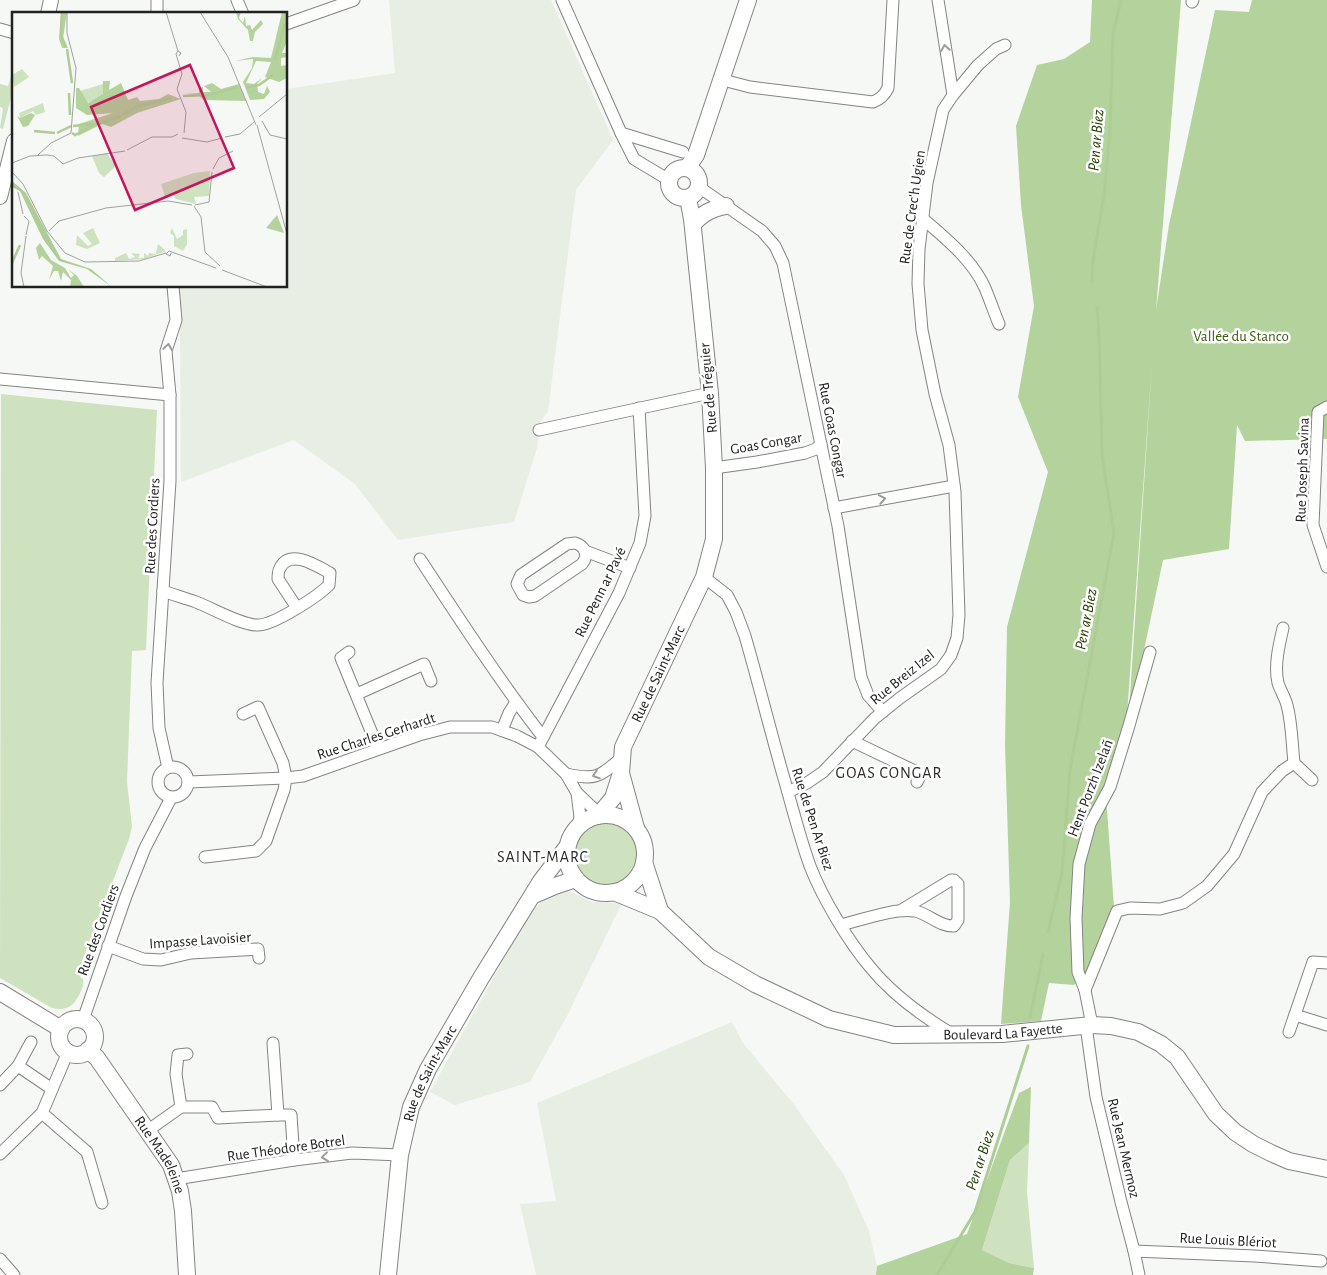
<svg xmlns="http://www.w3.org/2000/svg" width="1327" height="1275" viewBox="0 0 1327 1275" font-family="'Alegreya Sans',sans-serif">
<style>
.built{fill:#e8eee3}
.green{fill:#cee2bf}
.forest{fill:#b4d29b}
.lines{fill:none;stroke-linecap:round;stroke-linejoin:round}
.stream{stroke:#aecc95;stroke-width:3}
.minor-casing{stroke:#838582;stroke-width:13}
.tertiary-casing{stroke:#838582;stroke-width:16}
.secondary-casing{stroke:#838582;stroke-width:18}
.minor{stroke:#fff;stroke-width:11}
.tertiary{stroke:#fff;stroke-width:14}
.secondary{stroke:#fff;stroke-width:16}
.oneway{stroke:#9b9b9b}
.labels{text-anchor:middle;stroke-width:5;stroke-linejoin:round;paint-order:stroke}
.street-label{font-size:15px;fill:#202120;stroke:#fff}
.park-label{font-size:15px;fill:#3a5d0e;stroke:#fff}
.water-label{font-size:16px;font-style:italic;fill:#233d01;stroke:#fff}
.neighbourhood-label{font-size:16px;letter-spacing:1px;fill:#2c2d2b;stroke:#fff}
.inset-river{fill:none;stroke:#aecc95;stroke-width:2.5}
.inset-road{fill:none;stroke:#a0a29f;stroke-width:1}
.view{fill:#c2185b;fill-opacity:0.15;stroke:#c2185b;stroke-width:2.5}
.inset-edge{fill:none;stroke:#202120;stroke-width:2.5}
</style>
<rect width="100%" height="100%" fill="#f5f8f4"/>
<!-- built -->
<g class="built">
<path d="M389 0H551L613 140 576 190 548 411 540 423 537 448 514 522 398 540 355 484 294 440 181 482 180 322 177 286H286V89L395 73Z"/>
<path d="M567 890 592 902 622 903 568 1014 530 1082 455 1105 430 1092 530 912 551 893Z"/>
<path d="M732 1022 743 1043 792 1102 844 1175 869 1231 877 1266 876 1275H536L520 1204 556 1201 537 1103Z"/>
</g>
<!-- green -->
<g class="green">
<path d="M14 66V86L3 129 0 128 3 108 0 107V84L8 86Z"/>
<path d="M1 394 157 410 146 650 132 651 127 782 132 827 129 839 79 969 80 977 83 979C84 986 82 989 79 995 73 1007 66 1011 52 1008L0 978Z"/>
<circle cx="606" cy="854" r="32"/>
<path d="M1029 1143 1027 1192 1034 1268 1009 1263 982 1250 1010 1160Z"/>
</g>
<!-- forest -->
<g class="forest">
<path d="M1092 0H1181L1156 310 1169 225 1215 10 1249 12 1252 0H1327V439L1245 441 1237 425 1229 549 1163 560 1128 726 1152 363 1126 729 1105 782 1114 907 1086 972 1074 985 1049 983 1041 1021 1001 1024 1010 902 1005 745 1007 627 1048 472 1018 397 1034 306 1021 205 1016 126 1037 65 1064 59 1090 42Z"/>
<path d="M1031 1087 1029 1143 1010 1160 982 1250 1009 1263 1034 1268 1033 1275H876L877 1266 967 1234 1019 1093Z"/>
</g>
<g class="lines">
<!-- stream -->
<g class="stream">
<path d="M1092 282 1093 260 1104 196 1110 130 1113 34 1121 0"/>
<path d="M1048 932 1062 873 1070 770 1114 533 1102 455 1099 333 1097 308"/>
<path d="M1030 1018 1043 954"/>
<path d="M937 1275 975 1212 1028 1046"/>
</g>
<defs>
<g id="minor">
<path d="M157 0V14"/>
<path d="M237 0 243 14"/>
<path d="M562 0 621 133 683 152"/>
<path d="M938 0 953 95"/>
<path d="M1192 2 1193 0"/>
<path d="M286 24 354 0"/>
<path d="M0 29 14 33"/>
<path d="M723 80 750 87 873 102C880 99 884 96 888 88L893 0"/>
<path d="M621 133 634 159 669 180"/>
<path d="M699 187 762 231 775 246 783 263 838 526 861 677 868 695 883 712"/>
<path d="M922 218C945 238 972 259 985 288 990 300 994 312 999 324"/>
<path d="M0 379 170 395"/>
<path d="M1327 407 1318 412 1313 525 1327 567"/>
<path d="M539 430 710 393"/>
<path d="M714 468 757 462 805 453 816 449 821 444"/>
<path d="M834 508 954 486"/>
<path d="M575 543C585 546 589 555 582 564L535 596 529 597 523 595 517 584 521 575 567 544Z"/>
<path d="M585 551 630 568"/>
<path d="M420 559C460 620 499 680 543 737"/>
<path d="M704 577 727 595 736 612 745 636C759 684 771 734 785 782 793 810 800 838 810 866 822 897 848 941 870 967 892 994 922 1016 952 1034"/>
<path d="M163 591C174 595 185 598 196 602 212 608 241 625 257 625 273 626 318 596 329 585L330 573C317 566 290 548 280 568 278 571 278 576 278 579L297 608"/>
<path d="M1283 628C1279 645 1274 666 1278 683 1280 690 1285 697 1287 705 1292 724 1292 744 1294 763"/>
<path d="M349 652 341 658 378 748"/>
<path d="M357 694 424 664 431 681"/>
<path d="M502 730 509 713 516 702"/>
<path d="M852 741 921 774 917 782"/>
<path d="M538 747 619 593 640 543 645 516 639 408"/>
<circle cx="173" cy="782" r="15"/>
<path d="M168 768 159 728 157 683 170 481V395L166 351 176 320 173 286"/>
<path d="M566 774C595 780 599 778 621 758"/>
<path d="M189 782 286 778 303 776 419 735 450 727H492L517 736 538 747 566 774 577 793 596 811 598 816"/>
<path d="M788 792 807 783 823 772 875 718 900 698 941 669 951 655 957 638 959 615 955 492 949 445 935 394 922 330 918 284 919 249 927 183 943 110 953 95 978 65 996 49 1005 45"/>
<path d="M577 793 580 817 578 826"/>
<path d="M205 857 256 851 266 841 284 790 286 778 283 763 258 707 243 714"/>
<path d="M841 925C862 920 893 908 915 911 929 914 940 927 954 926L958 920V884L954 880H951L900 911"/>
<path d="M108 946 143 959 161 960 191 953 258 949 259 958"/>
<path d="M1085 990 1117 911 1130 908 1160 909 1183 903 1207 886 1234 854 1262 792 1282 771 1294 763 1312 780"/>
<path d="M1295 1015 1327 1025"/>
<path d="M83 1020 126 896 145 848 171 798"/>
<path d="M1092 1025 1085 990 1078 972 1076 918 1079 864 1090 824 1110 787 1128 729 1150 652"/>
<path d="M1086 1026 1096 1097 1121 1202 1134 1251 1139 1275"/>
<path d="M1289 1032 1313 962 1327 963"/>
<path d="M31 1042 18 1066 52 1089"/>
<path d="M0 1085 18 1066"/>
<path d="M181 1107 176 1074 178 1055 187 1054"/>
<path d="M42 1113 87 1152 102 1203"/>
<path d="M278 1115H291L294 1160"/>
<path d="M147 1131 181 1107H212L218 1118 278 1115 273 1043"/>
<path d="M0 1154 42 1113 68 1052"/>
<path d="M176 1179 294 1160 352 1153 400 1155"/>
<path d="M1134 1251 1255 1256 1321 1261"/>
<path d="M0 1259 14 1275"/>
</g>
<g id="tertiary">
<path d="M48 14 51 0"/>
<path d="M0 197 14 141"/>
</g>
<g id="secondary">
<circle cx="684" cy="183" r="15"/>
<path d="M687 168 696 155 748 0"/>
<path d="M693 224C703 213 711 209 726 206"/>
<circle cx="606" cy="854" r="39"/>
<path d="M598 816 613 798 621 773"/>
<path id="s1" d="M636 828 621 773 623 747 704 577 714 539V468L710 393 692 219 688 198"/>
<path d="M644 862 660 911"/>
<path id="s2" d="M614 892 660 911 709 957 755 984 829 1019 894 1035 1002 1034 1092 1025 1111 1026 1138 1032 1161 1044 1177 1057 1216 1114 1235 1132 1253 1144 1271 1153 1289 1161 1327 1169"/>
<path d="M534 895 555 886 576 879"/>
<path d="M0 992 61 1029"/>
<circle cx="77" cy="1037" r="18"/>
<path id="s3" d="M88 1050 97 1058 171 1165 180 1191 183 1211 187 1275"/>
<path id="s4" d="M388 1275 400 1155 411 1107 428 1069 481 978 541 881 567 847"/>
</g>
</defs>
<!-- minor casing -->
<use href="#minor" class="minor-casing"/>
<!-- tertiary casing -->
<use href="#tertiary" class="tertiary-casing"/>
<!-- secondary casing -->
<use href="#secondary" class="secondary-casing"/>
<!-- minor -->
<use href="#minor" class="minor"/>
<!-- tertiary -->
<use href="#tertiary" class="tertiary"/>
<!-- secondary -->
<use href="#secondary" class="secondary"/>
</g>
<!-- one-way arrows -->
<defs><path id="oneway-chevron" d="M-2-3.5L2.5 0L-2 3.5" fill="none" stroke-width="1.6" stroke-linecap="round" stroke-linejoin="round" transform="scale(1.25)"/></defs>
<g class="oneway">
<use href="#oneway-chevron" transform="translate(945 48) rotate(-99)"/>
<use href="#oneway-chevron" transform="translate(168 347) rotate(-82)"/>
<use href="#oneway-chevron" transform="translate(882 499) rotate(-10)"/>
<use href="#oneway-chevron" transform="translate(596 775) rotate(161)"/>
<use href="#oneway-chevron" transform="translate(325 1157) rotate(173)"/>
</g>
<g class="labels">
<!-- street labels -->
<g class="street-label">
<text transform="translate(912 207) rotate(-82)" y="5">Rue de Crec'h Ugien</text>
<text transform="translate(708 388) rotate(-95)" y="5">Rue de Tréguier</text>
<text transform="translate(833 430) rotate(79)" y="5">Rue Goas Congar</text>
<text transform="translate(766 443) rotate(-10)" y="5">Goas Congar</text>
<text transform="translate(1302 470) rotate(-88)" y="5">Rue Joseph Savina</text>
<text transform="translate(152 526) rotate(-87)" y="5">Rue des Cordiers</text>
<text transform="translate(600 592) rotate(-64)" y="5">Rue Penn ar Pavé</text>
<text dy="5" stroke="none"><textPath href="#s1" startOffset="164">Rue de Saint-Marc</textPath></text>
<text transform="translate(902 677) rotate(-39)" y="5">Rue Breiz Izel</text>
<text transform="translate(376 736) rotate(-18)" y="5">Rue Charles Gerhardt</text>
<text transform="translate(1090 788) rotate(-69)" y="5">Hent Porzh Izelañ</text>
<text transform="translate(813 819) rotate(72)" y="5">Rue de Pen Ar Biez</text>
<text transform="translate(98 930) rotate(-70)" y="5">Rue des Cordiers</text>
<text transform="translate(200 940) rotate(-4)" y="5">Impasse Lavoisier</text>
<text dy="5" stroke="none"><textPath href="#s2" startOffset="428">Boulevard La Fayette</textPath></text>
<text dy="5" stroke="none"><textPath href="#s4" startOffset="208">Rue de Saint-Marc</textPath></text>
<text transform="translate(286 1148) rotate(-8)" y="5">Rue Théodore Botrel</text>
<text transform="translate(1124 1148) rotate(77)" y="5">Rue Jean Mermoz</text>
<text dy="5" stroke="none"><textPath href="#s3" startOffset="128">Rue Madeleine</textPath></text>
<text transform="translate(1228 1240) rotate(3)" y="5">Rue Louis Blériot</text>
</g>
<!-- park labels -->
<g class="park-label">
<text x="1241" y="341">Vallée du Stanco</text>
</g>
<!-- water labels -->
<g class="water-label">
<text transform="translate(1095 140) rotate(-85)" y="6">Pen ar Biez</text>
<text transform="translate(1085 619) rotate(-79)" y="6">Pen ar Biez</text>
<text transform="translate(979 1160) rotate(-72)" y="6">Pen ar Biez</text>
</g>
<!-- neighbourhood labels -->
<g class="neighbourhood-label">
<text x="889" y="778">GOAS CONGAR</text>
<text x="543" y="862">SAINT-MARC</text>
</g>
</g>
<!-- overview -->
<g transform="translate(12 12)">
<rect width="275" height="275" fill="#f5f8f4"/>
<path d="M10 57 17 65 2 75 0 63ZM91 72V82L85 89 75 90 68 79ZM31 91 33 100 24 103 21 99 8 106 7 101ZM95 141 104 154 92 165 87 161 80 144ZM198 159 197 184 182 185 184 192 164 187 161 182 153 185 149 172 182 161ZM81 216 88 231 75 237 64 233 65 223 76 234 80 232 71 221ZM160 216 165 227 171 223V218L175 217V232L171 239 162 234V224L158 221ZM146 232 154 239 132 247 103 249V246L114 241 117 247 123 245 119 241 128 242 126 246H132V241L136 244 137 241 144 242Z" fill="#cee2bf"/>
<path d="M49 0H55L51 27 56 36H50L47 27ZM224 0H229L227 6 231 11 233 4 234 14 238 13 240 18 249 8 251 12 243 20 241 29H238L236 18 226 7ZM270 0H275V29L270 41H275V45L269 46V54L275 53V66L267 70 253 65 259 50 244 49 234 71 242 72 250 66 245 72 246 80 252 82 255 74 258 80 252 87 238 88 231 70 240 56 241 47 223 49 241 45 259 46ZM91 69H98L97 78 109 71 116 88 125 85 128 89 147 87 156 82 169 87 125 101 99 115 90 112 66 124 67 112 101 101 75 103 64 96V76H67L76 91 91 82ZM200 71 209 77 227 72 234 89 192 88 186 83 173 82 187 81V76L191 75V80H199L192 74ZM19 101 23 103 16 114 11 115 5 104 8 106ZM265 203 272 221 254 216ZM28 231 39 248 53 256 59 266 62 263 56 257 65 264 72 275H58L59 268 51 260 49 269 46 259H42L37 268 41 254 30 244 27 248 24 236Z" fill="#b4d29b"/>
<path d="M0 169 14 181 49 247 79 257 100 275 75 257 47 249 31 227 8 179 0 175Z" fill="#aecc95"/>
<path class="inset-river" d="M50 0 49 23 54 35M55 37 60 71M263 48 273 11M235 75 247 73 261 63M57 81 58 103M171 84 196 83 226 75M110 103 127 94 160 86M61 114 89 111 109 104M22 119 43 121M45 121 59 114M60 121 63 123 82 113M0 251 8 233"/>
<path class="inset-road" d="M154 0 166 39M188 0 216 45 244 113M167 44 169 41 166 39 164 42 170 62 165 77 174 100 172 121M247 105 275 82M250 109 258 123 275 127M245 113 275 222M213 125 228 122 242 110M170 126 195 130 210 126M115 138 140 125H160L166 122M26 143 39 131 59 121 64 56 55 21V0M0 151 18 144 35 143 42 144 51 152 66 146 113 139M201 157 207 146 221 139M0 160 11 172 35 219M6 180 11 202M183 193 197 190 200 160M182 194 189 205 193 240 208 254M12 204 17 209 14 223M35 219 53 241 73 250 127 249 154 241M37 219 47 209 94 196 156 189 180 193M159 241 158 244 154 242 157 239 204 256M210 258 255 275M12 275 9 261 14 224"/>
<path class="view" d="M178 53 222 156 123 198 79 95Z"/>
<rect width="275" height="275" class="inset-edge"/>
</g>
</svg>
